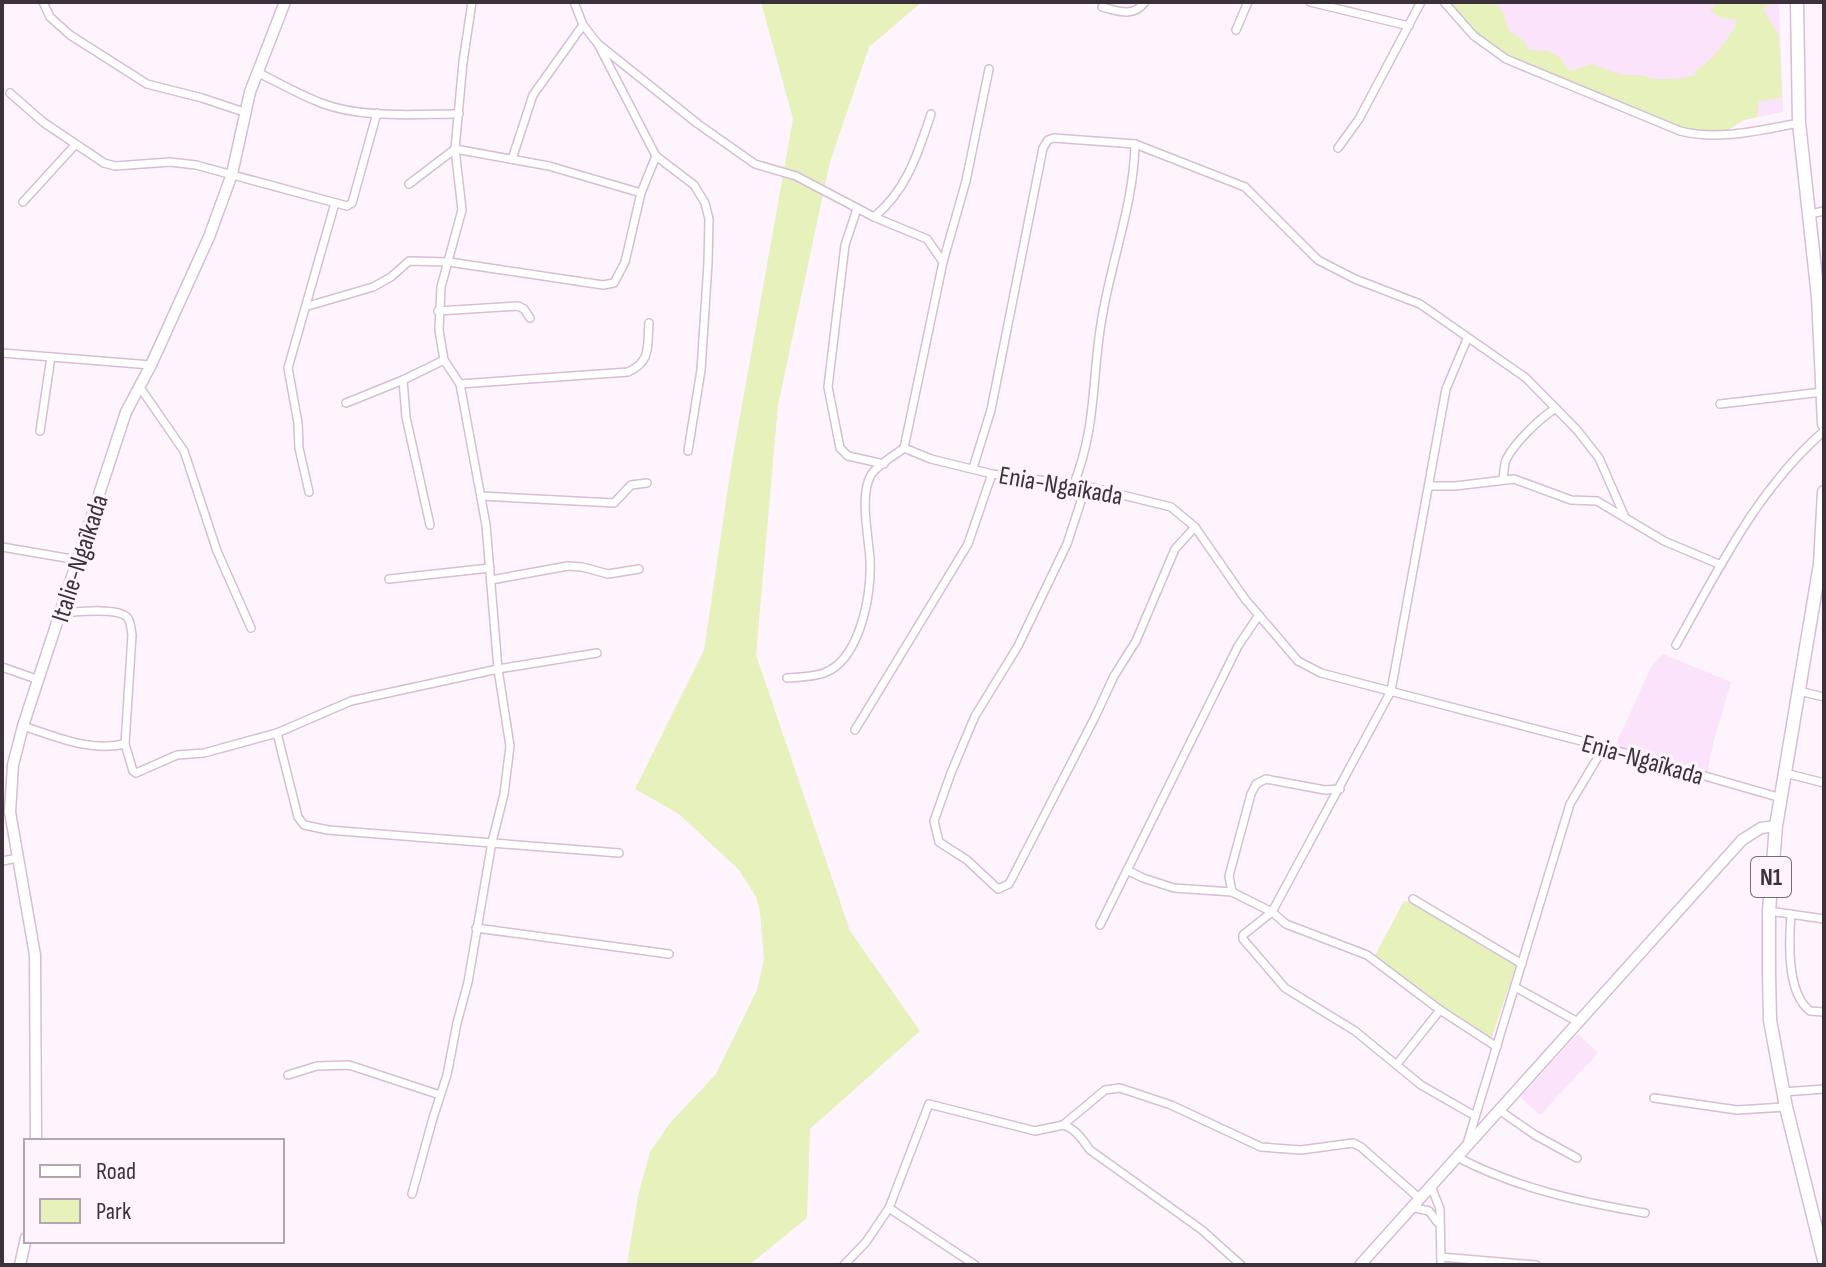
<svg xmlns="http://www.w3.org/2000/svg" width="1826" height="1267" viewBox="0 0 1826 1267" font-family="'Sofia Sans Condensed',sans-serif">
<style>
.built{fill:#fbe3fb}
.green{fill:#e6f1bc}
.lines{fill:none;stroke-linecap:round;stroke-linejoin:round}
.street-casing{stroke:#d6bed5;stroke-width:10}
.secondary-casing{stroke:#d6bed5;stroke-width:13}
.highway-casing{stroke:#d6bed5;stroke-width:15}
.street{stroke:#fff;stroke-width:7}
.secondary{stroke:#fff;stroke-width:10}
.highway{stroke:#fff;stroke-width:12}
.labels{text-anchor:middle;stroke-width:7;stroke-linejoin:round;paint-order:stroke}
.shield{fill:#fef4fe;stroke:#766c76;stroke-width:2}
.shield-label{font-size:24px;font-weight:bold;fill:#3b313b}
.street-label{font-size:26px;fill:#3b313b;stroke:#fef4fe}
</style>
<rect width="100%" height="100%" fill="#fef4fe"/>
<!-- built -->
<g class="built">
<path d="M1444 2H1779L1783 112 1744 120 1726 131 1666 120 1616 105Z"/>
<path d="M1663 654 1731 682 1713 744 1707 774 1615 746 1652 665Z"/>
<path d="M1578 1034 1598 1053 1540 1115 1520 1097Z"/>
</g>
<!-- green -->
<g class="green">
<path d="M761 2H922L869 47 830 162 778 405 756 655 850 931 920 1031 810 1129 807 1218 749 1265H627L638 1196 650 1152 670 1123 716 1074 757 990 764 959 760 912 756 897 739 870 679 814 635 789 704 650 732 461 793 119Z"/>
<path d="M1444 2H1493L1503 12 1509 30 1525 42 1528 50 1548 51 1561 58 1568 70H1574L1591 64 1622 75H1638L1654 79H1676L1695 75V71C1713 60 1727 41 1737 22L1735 19 1720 18 1710 10 1718 2H1772L1763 9 1779 36 1782 97 1758 102V117L1744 120 1726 131 1697 134 1505 57 1478 39Z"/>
<path d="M1404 901 1426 905 1518 960 1491 1040 1466 1027 1373 959Z"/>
</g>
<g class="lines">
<defs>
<g id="street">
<path d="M43 2 50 17 70 35 147 84 202 98 244 112"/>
<path d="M574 2 583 25 598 44 698 124 755 164 796 176 874 217 927 239 943 262 904 448 931 459 992 474 1086 486 1171 507 1195 527 1245 599 1298 661 1321 673 1604 747 1781 798"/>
<path d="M1310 2 1409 26"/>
<path d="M1444 2 1474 36 1506 59 1680 131C1718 141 1761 130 1799 123"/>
<path d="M1102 7C1118 11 1133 18 1145 2"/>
<path d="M1236 30 1248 2"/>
<path d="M599 46 656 156 694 185 705 203 709 219 708 263 701 370 688 451"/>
<path d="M259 73C279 83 300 95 321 103 363 119 415 114 459 114"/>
<path d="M10 93 43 122 104 163 115 166 170 162 196 165 347 206 352 203 377 113"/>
<path d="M1338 148 1359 119 1421 2"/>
<path d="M512 159 533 95 583 25"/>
<path d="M409 184 455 149 549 166 641 193"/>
<path d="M23 202 75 145"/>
<path d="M857 209 845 245 828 387 840 448 848 456 884 464"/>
<path d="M1810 214 1824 211"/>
<path d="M874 217C907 190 918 153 931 114"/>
<path d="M943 262 966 181 989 69"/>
<path d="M308 306 373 287 391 277 409 261 449 262 603 285 614 283 625 262 641 193 656 156"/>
<path d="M438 311 518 306 524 309 530 318"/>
<path d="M1467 339 1446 389 1391 691 1272 912 1286 924 1367 955 1440 1010 1497 1047"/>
<path d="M2 353 151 365"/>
<path d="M403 380 406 417 430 525"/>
<path d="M460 384 628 372C652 361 647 346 649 323"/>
<path d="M139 386 184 451 217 551 251 628"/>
<path d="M346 403 403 380 444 360"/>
<path d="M1720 404 1822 392"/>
<path d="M40 431 51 357"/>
<path d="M973 468 991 410 1043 148 1048 140 1054 138 1135 144 1245 187 1318 260 1355 279 1420 304 1526 378 1577 430 1599 458 1624 515"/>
<path d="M1503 479C1504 473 1504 465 1506 460 1514 443 1540 418 1556 408"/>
<path d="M1073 486C1098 425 1091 374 1103 312 1113 256 1134 201 1135 144"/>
<path d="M1086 486 1067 544 1018 646 975 716 951 773 934 821 939 842 967 860 998 889 1009 884 1095 717 1114 676 1136 641 1175 549 1195 527"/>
<path d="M1429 486H1455L1514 479 1571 500 1597 501 1664 541 1721 565"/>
<path d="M309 492 299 448 298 423 288 368 335 203"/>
<path d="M481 496 614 503 631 485 647 483"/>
<path d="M2 547 78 560"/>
<path d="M389 579 490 568"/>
<path d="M491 580 568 566 582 567 608 574 639 569"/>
<path d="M62 613C76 612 117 607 127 617 131 621 131 630 132 635L125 744 133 771 136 773 177 755 204 753 277 733 351 701 498 669 597 653"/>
<path d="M1676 645C1718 570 1758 488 1824 431"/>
<path d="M2 667 39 680"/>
<path d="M787 678C799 677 813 677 824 673 860 660 872 594 870 560 869 538 859 495 871 475 877 465 894 456 904 448"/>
<path d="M1799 691 1824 697"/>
<path d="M23 726C57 737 89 752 125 744"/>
<path d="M855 730 968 544 992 474"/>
<path d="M277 733 298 817 304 825 328 830 619 853"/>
<path d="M1785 773 1824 783"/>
<path d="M2 861 18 858"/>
<path d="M1127 870 1143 878 1174 888 1232 892 1272 912 1243 935V939L1285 988 1355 1031 1421 1085 1475 1116"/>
<path d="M1232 892 1229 876 1251 794 1256 784 1266 779 1325 790 1340 789"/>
<path d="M1413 899 1522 964"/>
<path d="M1769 911 1824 919"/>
<path d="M1791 914C1789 940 1786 993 1810 1011L1824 1012"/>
<path d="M1100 925 1238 646 1259 615"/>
<path d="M476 928 669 954"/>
<path d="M1515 987 1578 1022"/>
<path d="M1397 1064 1440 1010"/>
<path d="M288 1075 317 1066 349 1065 440 1095"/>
<path d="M1783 1092 1824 1089"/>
<path d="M1654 1098 1737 1110 1786 1107"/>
<path d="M1499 1110 1535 1135 1577 1158"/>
<path d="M1063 1125C1076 1129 1082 1139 1090 1150L1202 1230 1241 1265"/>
<path d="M1467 1144 1570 804 1604 747"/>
<path d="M1457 1157C1516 1188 1580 1202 1645 1213"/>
<path d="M1431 1186 1440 1209 1441 1265"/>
<path d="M412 1194 433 1118 447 1075 457 1023 468 982 492 842 504 794 510 746 498 669 486 525 460 384 444 360 439 330 441 287 462 210 455 149 463 62 472 2"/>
<path d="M1411 1207 1429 1211 1438 1223"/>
<path d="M889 1208 975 1265"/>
<path d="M1441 1257 1536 1265"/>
<path d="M844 1265 866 1242 889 1208 929 1104 1035 1131 1063 1125 1105 1090 1120 1088 1171 1105 1261 1147 1301 1150 1353 1143 1361 1147 1419 1198"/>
</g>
<g id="secondary">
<path d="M36 1141 35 955 10 812 13 765 23 726 126 412 151 365 209 237 232 174 250 92 285 2"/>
<path d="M20 1265 26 1238"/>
<path d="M1360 1265 1742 840 1761 828 1776 826"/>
</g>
<g id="highway">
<path d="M1797 2 1799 123 1818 297 1824 424"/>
<path d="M1824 492 1820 564 1776 826 1769 911V974L1770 1020 1786 1107 1824 1260"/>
</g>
</defs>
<!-- street casing -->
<use href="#street" class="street-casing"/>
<!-- secondary casing -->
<use href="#secondary" class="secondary-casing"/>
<!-- highway casing -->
<use href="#highway" class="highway-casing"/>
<!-- street -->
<use href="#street" class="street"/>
<!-- secondary -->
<use href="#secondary" class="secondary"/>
<!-- highway -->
<use href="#highway" class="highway"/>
</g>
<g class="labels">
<!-- shield labels -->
<rect class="shield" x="1751" y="857" width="40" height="40" rx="6"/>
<g class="shield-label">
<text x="1771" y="885">N1</text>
</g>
<!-- street labels -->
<g class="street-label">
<text transform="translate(1061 485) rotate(10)" y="9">Enia-Ngaîkada</text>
<text transform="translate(79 558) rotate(-72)" y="9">Italie-Ngaîkada</text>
<text transform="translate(1643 759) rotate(16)" y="9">Enia-Ngaîkada</text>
</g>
</g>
<!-- border -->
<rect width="1826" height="1267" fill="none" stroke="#3b313b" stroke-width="8"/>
<!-- legend -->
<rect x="24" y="1139" width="260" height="104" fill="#fef4fe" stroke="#b0a6b0" stroke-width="2"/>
<rect x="40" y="1165" width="40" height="12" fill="#ffffff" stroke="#b0a6b0" stroke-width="2"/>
<text x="96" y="1179" font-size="24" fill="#3b313b">Road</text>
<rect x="40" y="1199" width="40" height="24" fill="#e6f1bc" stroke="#b0a6b0" stroke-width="2"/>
<text x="96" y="1219" font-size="24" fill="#3b313b">Park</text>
</svg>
